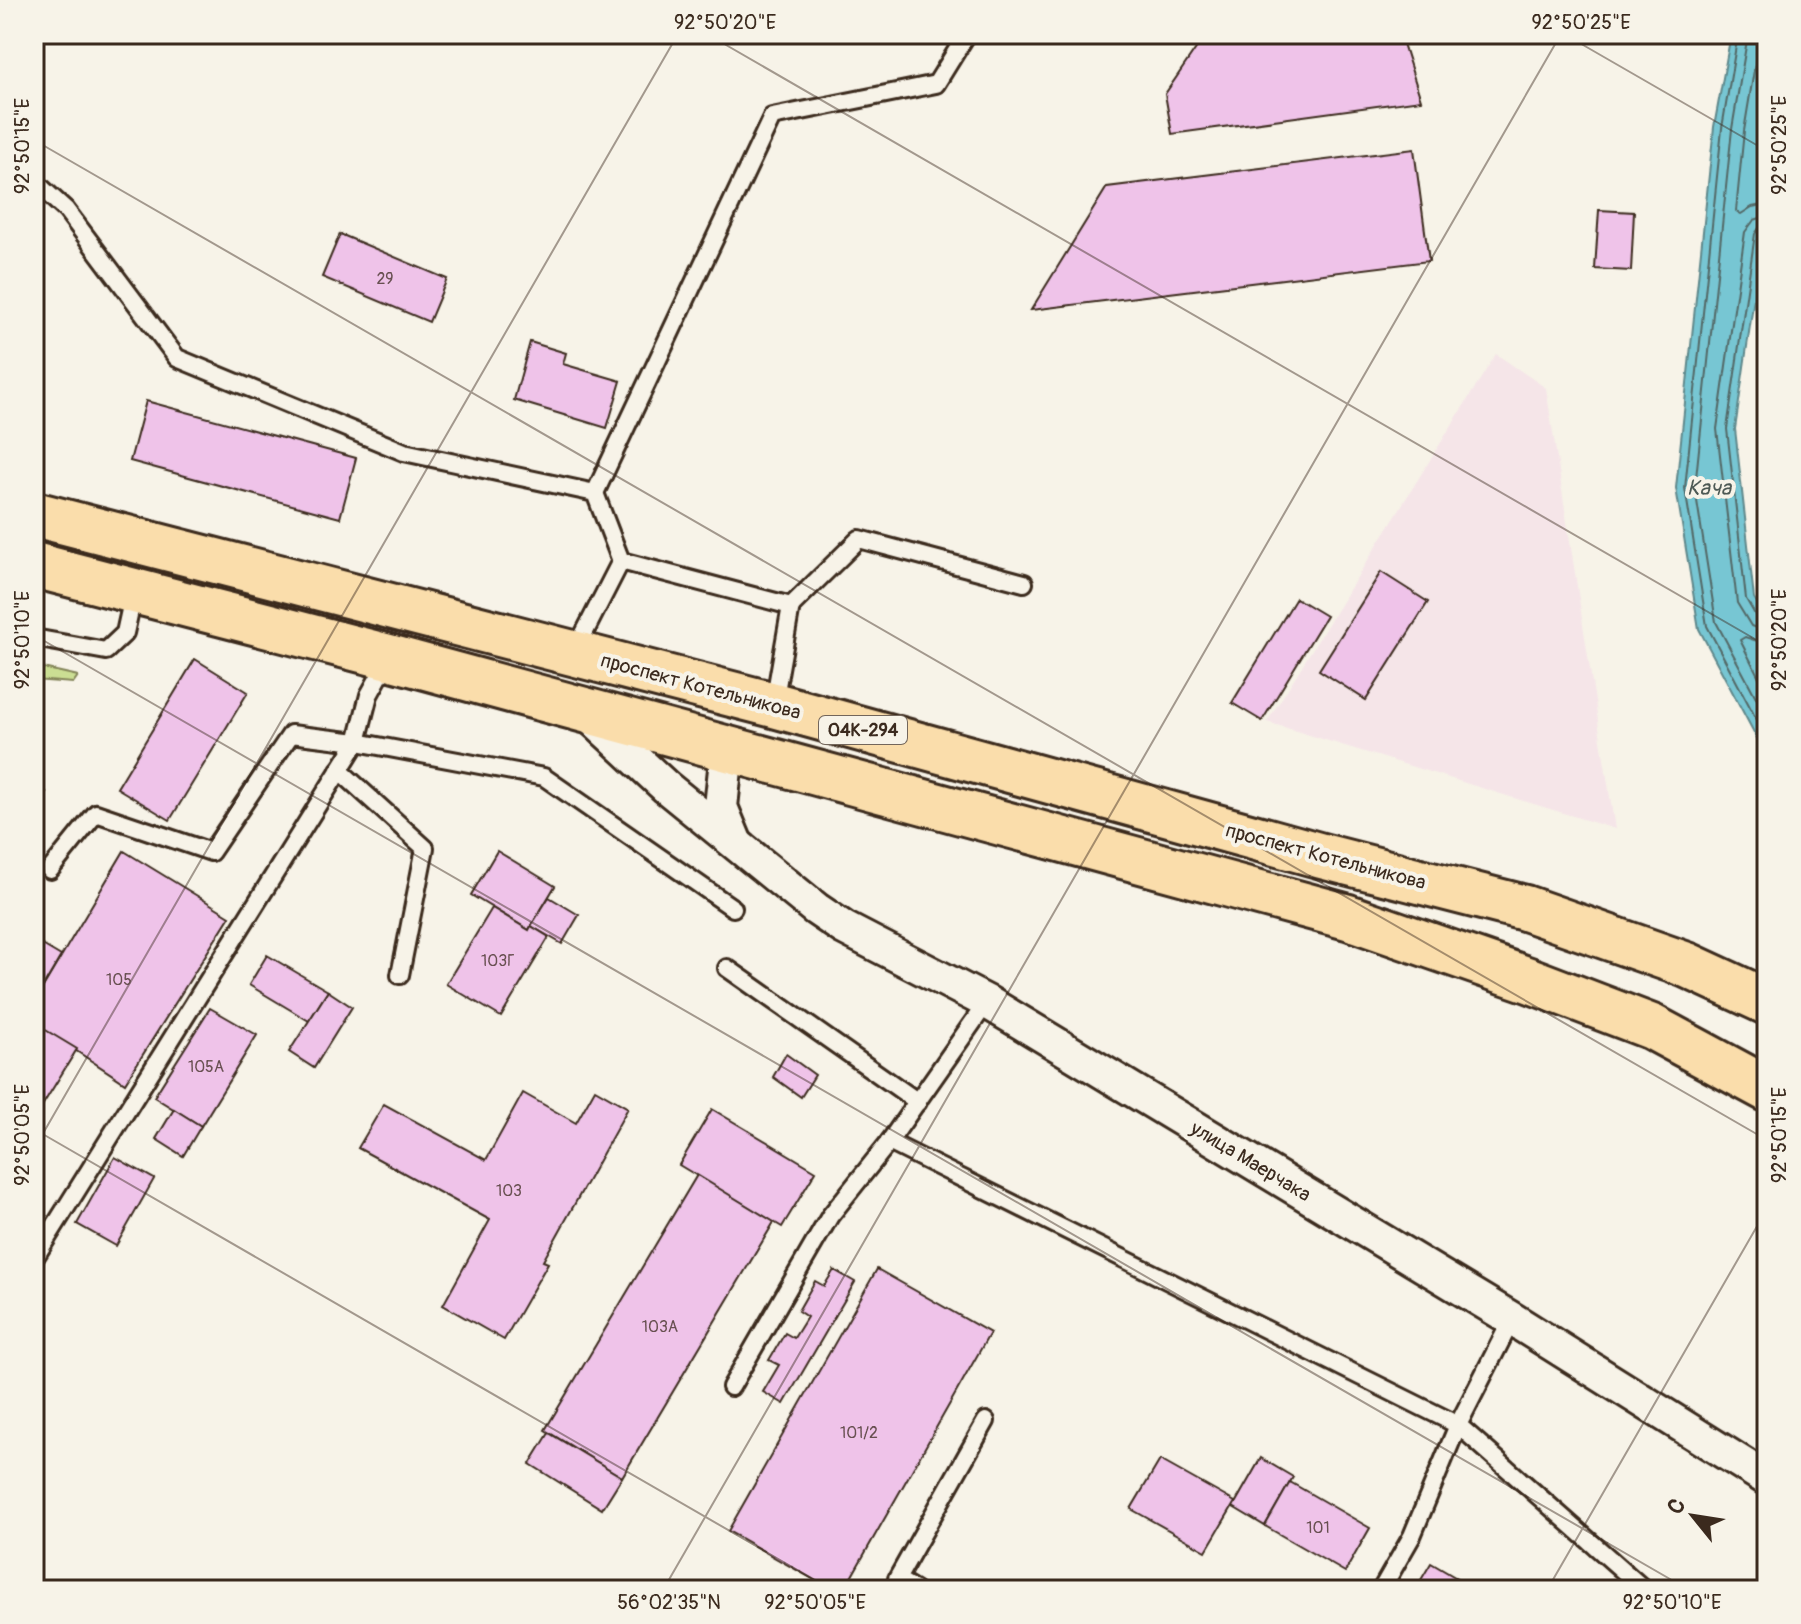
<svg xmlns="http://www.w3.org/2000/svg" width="1801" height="1624" viewBox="0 0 1801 1624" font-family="Pangolin,sans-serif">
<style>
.built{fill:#f5e5e8}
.green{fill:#cbde93;stroke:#838458;stroke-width:2}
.water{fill:#77c6d3;stroke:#5f888b;stroke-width:2}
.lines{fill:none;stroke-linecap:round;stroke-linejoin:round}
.shore{stroke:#536866;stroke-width:2}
.building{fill:#efc3e9;stroke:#3b2a1e;stroke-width:2}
.lane-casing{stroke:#3b2a1e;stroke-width:22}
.street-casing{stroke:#3b2a1e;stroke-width:38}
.highway-casing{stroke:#3b2a1e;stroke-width:50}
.lane{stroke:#f7f3e8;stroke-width:16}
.street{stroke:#f7f3e8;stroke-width:32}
.highway{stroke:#faddab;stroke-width:44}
.ticks{fill:none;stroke:#3b2a1e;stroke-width:2;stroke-opacity:0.45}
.labels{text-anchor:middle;stroke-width:8;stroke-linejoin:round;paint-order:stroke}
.number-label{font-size:16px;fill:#685051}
.shield{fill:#f7f3e8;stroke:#73665b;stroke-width:2}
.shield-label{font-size:18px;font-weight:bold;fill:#3b2a1e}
.street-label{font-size:20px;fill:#3b2a1e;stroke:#f7f3e8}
.water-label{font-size:22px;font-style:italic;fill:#4d5954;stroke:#f7f3e8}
.neatline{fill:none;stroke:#3b2a1e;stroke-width:3}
.ticks-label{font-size:20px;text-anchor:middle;fill:#3b2a1e}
</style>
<rect width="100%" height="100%" fill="#f7f3e8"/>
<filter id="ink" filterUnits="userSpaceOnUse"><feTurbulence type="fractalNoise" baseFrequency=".0125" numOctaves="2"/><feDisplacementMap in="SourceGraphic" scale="16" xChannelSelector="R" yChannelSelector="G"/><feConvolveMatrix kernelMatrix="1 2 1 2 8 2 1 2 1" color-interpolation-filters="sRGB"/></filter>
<g filter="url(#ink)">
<!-- built -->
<path class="built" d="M1496 354 1546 388 1615 829 1267 722Z"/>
<!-- green -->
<path class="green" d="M34 666 78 676 73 683 34 680Z"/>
<!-- water -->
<path class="water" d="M1731 34H1767V208L1735 429 1754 598 1767 619V757L1699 629 1676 488 1714 127Z"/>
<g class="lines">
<!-- shore -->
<g class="shore">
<path d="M1738 34 1722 128 1685 488 1707 626 1767 739"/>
<path d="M1748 34 1732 129 1695 488 1716 622 1767 718"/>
<path d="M1760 34 1744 131 1736 211 1741 214 1752 207 1767 204"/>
<path d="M1767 216 1754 220 1745 232 1717 429 1737 603 1751 626 1767 632"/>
<path d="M1767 226 1759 228 1755 234 1727 429 1746 599 1757 618 1767 621"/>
<path d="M1767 644 1745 637 1740 640 1767 693"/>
</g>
</g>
<!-- building -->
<g class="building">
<path d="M1206 34H1400L1421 100 1172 134 1165 94Z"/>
<path d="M1414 149 1429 261 1031 310 1107 187Z"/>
<path d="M1599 210 1634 212 1631 271 1595 269Z"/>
<path d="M340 234 447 279 429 322 322 277Z"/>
<path d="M530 342 566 353 563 364 621 381 607 428 514 400Z"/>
<path d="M146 401 356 458 340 518 130 461Z"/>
<path d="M1381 572 1428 602 1366 700 1319 670Z"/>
<path d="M1296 598 1326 616 1262 721 1232 703Z"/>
<path d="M195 659 248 692 170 820 117 788Z"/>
<path d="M34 785 46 792 34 811Z"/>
<path d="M124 851 230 916 125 1083 34 1023V1002Z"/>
<path d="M497 851 555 886 529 930 471 895Z"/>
<path d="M549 897 579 915 562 944 531 926Z"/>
<path d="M492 908 529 930 531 926 549 937 501 1017 446 984Z"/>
<path d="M34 940 61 956 34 1002Z"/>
<path d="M267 955 328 991 309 1021 249 985Z"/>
<path d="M328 991 352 1007 314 1068 289 1052Z"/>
<path d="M210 1008 257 1035 201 1126 154 1097Z"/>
<path d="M34 1023 77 1049 34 1119Z"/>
<path d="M786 1054 815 1075 801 1097 773 1077Z"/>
<path d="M595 1089 628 1108 543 1261 548 1263 504 1340 443 1305 490 1220 358 1148 384 1104 486 1160 523 1093 576 1123Z"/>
<path d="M174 1109 201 1126 183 1156 156 1139Z"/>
<path d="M712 1109 816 1171 782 1227 679 1165Z"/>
<path d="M115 1157 154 1179 116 1246 77 1224Z"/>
<path d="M697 1175 774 1222 622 1477 545 1430Z"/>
<path d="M877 1269 990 1333 844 1590H832L728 1531Z"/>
<path d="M834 1270 855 1282 784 1404 763 1392 779 1365 769 1360 785 1333 794 1338 807 1317 798 1311 815 1281 824 1286Z"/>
<path d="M549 1433 622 1477 602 1509 530 1464Z"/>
<path d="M1261 1458 1293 1477 1265 1526 1233 1507Z"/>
<path d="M1160 1460 1235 1502 1206 1551 1131 1509Z"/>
<path d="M1290 1482 1370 1528 1345 1572 1265 1526Z"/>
<path d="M1431 1563 1477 1590H1415Z"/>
</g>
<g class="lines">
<defs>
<g id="lane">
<path d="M34 181 66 210 177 358 404 452 595 493 621 561"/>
<path d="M595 493 772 117 936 84 967 34"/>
<path d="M791 606 859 539 1024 583"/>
<path d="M34 638 106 651 125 633 134 592"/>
<path d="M575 651 621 561 791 606 774 703"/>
<path d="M339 770 425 848 400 975"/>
<path d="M50 870 96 813 211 852 291 734 357 742 544 777 733 908"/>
<path d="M727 968 918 1102"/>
<path d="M889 1142 1458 1425 1645 1590"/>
<path d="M34 1259 357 742 369 695 389 659"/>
<path d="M731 1387 830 1216 889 1142 987 1002"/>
<path d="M915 1590 897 1579 986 1421"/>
<path d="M1381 1590 1412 1536 1458 1425 1512 1319"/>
</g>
<g id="street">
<path d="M585 712 666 787 816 909 844 928 987 1002 1512 1319 1767 1479"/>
<path d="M727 750 721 807 735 841"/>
</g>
<g id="highway">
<path d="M34 514 774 705 1322 856 1525 908 1687 965 1767 1002"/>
<path d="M34 565 389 657 1348 917 1529 980 1652 1027 1767 1089"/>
</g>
</defs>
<!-- lane casing -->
<use href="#lane" class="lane-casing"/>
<!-- street casing -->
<use href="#street" class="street-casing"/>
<!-- highway casing -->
<use href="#highway" class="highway-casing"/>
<!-- lane -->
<use href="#lane" class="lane"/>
<!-- street -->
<use href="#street" class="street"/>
<!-- highway -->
<use href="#highway" class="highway"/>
</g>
</g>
<!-- ticks -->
<path class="ticks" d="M707 34 1767 646M1564 34 1767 151M34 140 1767 1140M34 635 1689 1590M34 1129 832 1590M34 1149 678 34M663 1590 1561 34M1547 1590 1767 1209"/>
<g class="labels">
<!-- number labels -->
<g class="number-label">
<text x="385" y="284">29</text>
<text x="498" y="966">103Г</text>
<text x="119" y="985">105</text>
<text x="206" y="1072">105А</text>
<text x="509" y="1196">103</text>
<text x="660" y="1332">103А</text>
<text x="859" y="1438">101/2</text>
<text x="1318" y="1533">101</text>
</g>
<!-- shield labels -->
<rect class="shield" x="819" y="716" width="88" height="28" rx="6"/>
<g class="shield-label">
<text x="863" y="736">04К-294</text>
</g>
<!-- street labels -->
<g class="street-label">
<text transform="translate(701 686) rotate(15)" y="7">проспект Котельникова</text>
<text transform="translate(1326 856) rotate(15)" y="7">проспект Котельникова</text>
<text transform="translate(1251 1161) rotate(31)" y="7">улица Маерчака</text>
</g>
<!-- water labels -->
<g class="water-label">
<text x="1709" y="495">Кача</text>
</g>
</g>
<!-- margin -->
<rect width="1801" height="1624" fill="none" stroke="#f7f3e8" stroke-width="88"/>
<!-- north arrow -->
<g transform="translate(1693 1516) rotate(300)" stroke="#f7f3e8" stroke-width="6" paint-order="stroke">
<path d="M0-6L14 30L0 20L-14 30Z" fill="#3b2a1e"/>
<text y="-12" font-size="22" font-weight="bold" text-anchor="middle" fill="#3b2a1e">С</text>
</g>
<rect x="44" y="44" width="1713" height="1536" class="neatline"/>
<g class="ticks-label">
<text x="725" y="29">92°50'20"E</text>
<text x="1581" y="29">92°50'25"E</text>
<text transform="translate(1779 145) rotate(-90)" y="7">92°50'25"E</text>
<text transform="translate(22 146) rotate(-90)" y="7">92°50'15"E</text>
<text transform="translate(1779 640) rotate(-90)" y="7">92°50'20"E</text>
<text transform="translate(22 640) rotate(-90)" y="7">92°50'10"E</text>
<text transform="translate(1779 1135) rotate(-90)" y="7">92°50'15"E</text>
<text transform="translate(22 1135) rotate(-90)" y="7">92°50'05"E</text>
<text x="669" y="1609">56°02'35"N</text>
<text x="815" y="1609">92°50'05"E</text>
<text x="1672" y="1609">92°50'10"E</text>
</g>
</svg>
